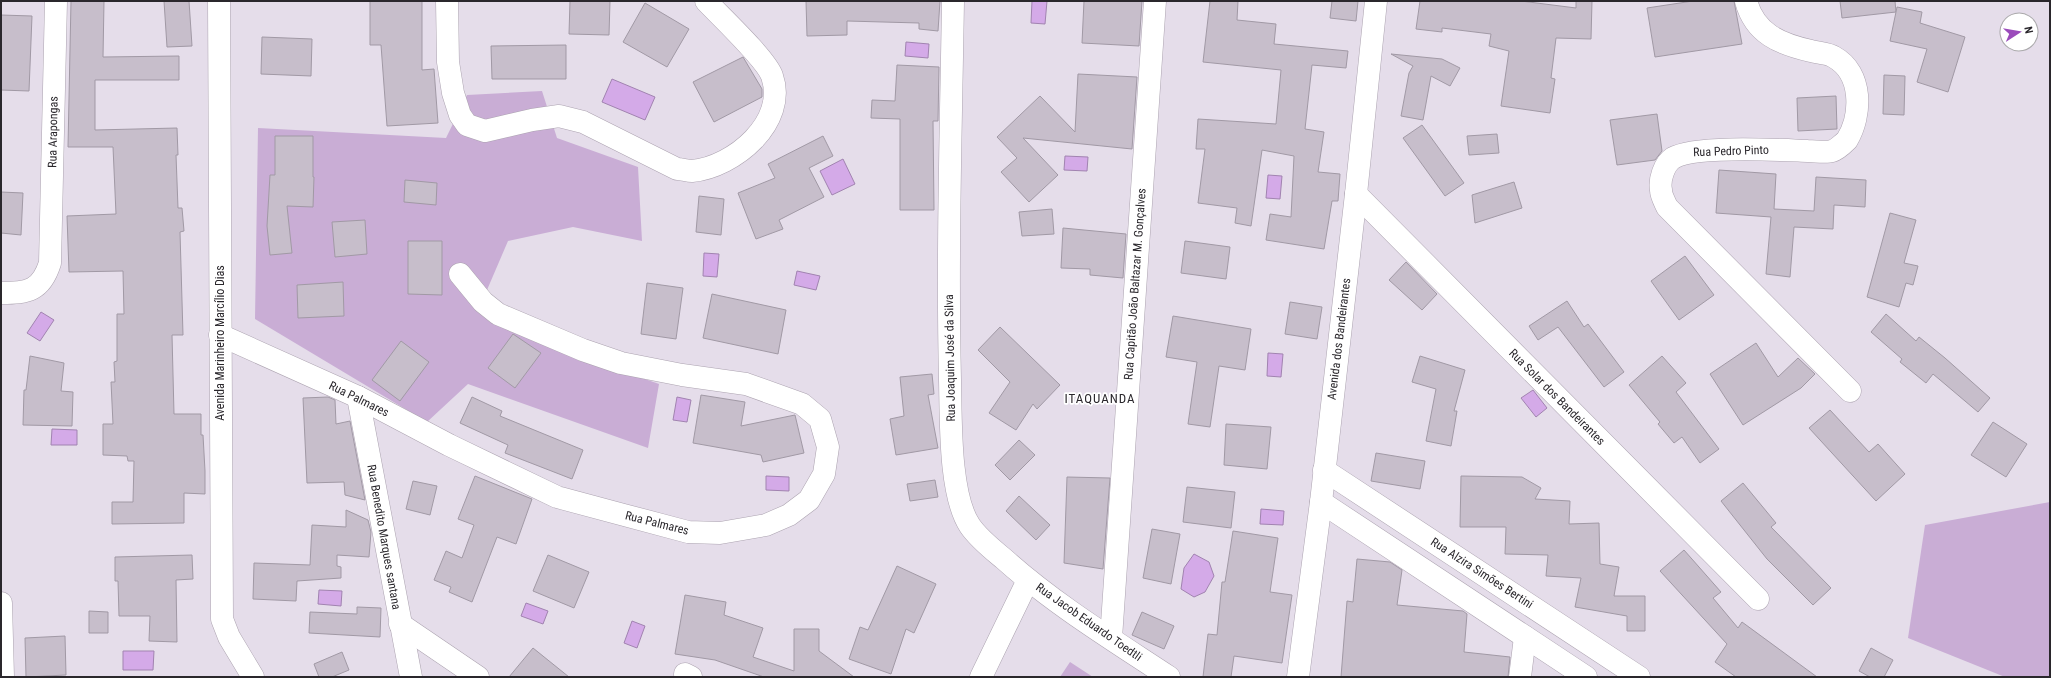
<svg xmlns="http://www.w3.org/2000/svg" width="2051" height="678" viewBox="0 0 2051 678" font-family="'Roboto Condensed',sans-serif">
<style>
.green{fill:#c9add5}
.water{fill:#d4aae8;stroke:#a183b0}
.building{fill:#c7becb;stroke:#a199a5}
.lines{fill:none;stroke-linecap:round;stroke-linejoin:round}
.minor-casing{stroke:#aca3b0;stroke-width:23}
.minor{stroke:#fff;stroke-width:22}
.labels{text-anchor:middle;stroke-width:3.5;stroke-linejoin:round;paint-order:stroke}
.street-label{font-size:12px;fill:#2a272c;stroke:#fff}
.neighbourhood-label{font-size:13px;letter-spacing:1px;fill:#2a272c;stroke:#fff}
</style>
<rect width="100%" height="100%" fill="#e5ddea"/>
<!-- green -->
<g class="green">
<path d="M542 91 557 138 638 167 642 241 573 227 508 241 478 311 546 344 659 384 648 448 468 384 427 422 255 319 258 128 446 138 467 95Z"/>
<path d="M2050 502V677H2005L1908 638 1925 525Z"/>
<path d="M1070 662 1093 677H1060Z"/>
</g>
<!-- water -->
<g class="water">
<path d="M1032 1H1047L1045 24 1031 23Z"/>
<path d="M906 42 929 44 928 58 905 56Z"/>
<path d="M612 79 655 97 645 120 602 102Z"/>
<path d="M1065 156 1088 157 1087 171 1064 170Z"/>
<path d="M843 159 855 184 832 195 820 171Z"/>
<path d="M1268 175 1282 176 1280 199 1266 198Z"/>
<path d="M704 253 719 254 717 277 703 276Z"/>
<path d="M797 271 820 276 816 290 794 285Z"/>
<path d="M41 312 54 320 40 341 27 333Z"/>
<path d="M1268 353 1283 354 1281 377 1267 376Z"/>
<path d="M1533 390 1547 408 1536 417 1521 398Z"/>
<path d="M677 397 691 400 687 422 673 420Z"/>
<path d="M52 429 77 430V445H51Z"/>
<path d="M766 476 789 477V491L766 490Z"/>
<path d="M1261 509 1284 511 1283 525 1260 524Z"/>
<path d="M1194 554 1209 562 1214 576 1205 592 1194 597 1181 589 1184 568Z"/>
<path d="M319 590 342 591 341 606 318 604Z"/>
<path d="M526 603 548 611 543 624 521 616Z"/>
<path d="M632 621 645 626 637 648 624 643Z"/>
<path d="M123 651H154L153 670H123Z"/>
</g>
<!-- building -->
<g class="building">
<path d="M71 1H104L103 57 179 56V80H95V130L177 128 178 155H176L178 208H182L184 231 180 232 183 335H172L174 414H201V435H203L205 471V494L184 493V523L112 524V502H133L134 461H128L127 456 103 455V424H113L111 382H115L114 362 117 361V314H124L123 271 69 272 67 216 116 214 113 147H68Z"/>
<path d="M164 1H189L192 46 167 47Z"/>
<path d="M370 1H422V70L434 69 438 123 387 126 381 45H370Z"/>
<path d="M570 1H610L609 35 569 34Z"/>
<path d="M806 1H940L938 31 919 29V23L847 21V35L807 36Z"/>
<path d="M1084 1H1142L1139 46 1082 43Z"/>
<path d="M1210 1H1238L1237 20 1276 24 1274 44 1348 51 1346 68 1312 65 1305 129 1324 132 1318 172 1340 174 1338 201H1332L1324 249 1266 240 1270 214 1291 217 1294 156 1262 150 1251 226 1235 223 1237 208 1198 203 1205 149H1196L1198 119 1276 124 1281 70 1203 62Z"/>
<path d="M1332 1H1358L1356 21 1330 18Z"/>
<path d="M1420 1H1521L1576 8V1H1592L1591 39 1556 38 1551 78 1555 79 1550 113 1501 106 1509 51 1489 46 1491 34 1442 28V32L1416 29Z"/>
<path d="M1693 1H1734L1742 44 1655 57 1647 8Z"/>
<path d="M1840 1H1895L1896 12 1842 18Z"/>
<path d="M645 3 689 29 667 67 623 42Z"/>
<path d="M1897 7 1922 12 1920 23 1965 37 1948 92 1917 82 1927 49 1890 41Z"/>
<path d="M1 15 32 16 29 91 1 90Z"/>
<path d="M262 37 312 39 311 76 261 74Z"/>
<path d="M566 45V79H492L491 46Z"/>
<path d="M1391 54 1442 59 1460 68 1450 86 1431 76 1423 120 1401 116 1409 73 1413 66Z"/>
<path d="M743 57 762 89V97L714 122 693 82Z"/>
<path d="M897 65 939 67 938 121H933L934 210H900V119L871 118 872 100 895 101Z"/>
<path d="M1078 74 1137 77 1132 149 1023 138 1058 175 1029 202 1001 172 1017 158 997 137 1040 96 1075 132Z"/>
<path d="M1884 75 1905 76 1904 115 1883 114Z"/>
<path d="M1836 96 1837 129 1798 131 1797 98Z"/>
<path d="M1657 114 1662 151 1655 160 1617 165 1610 120Z"/>
<path d="M1422 125 1464 183 1445 196 1403 138Z"/>
<path d="M1497 134 1499 153 1469 155 1467 136Z"/>
<path d="M275 136H313V177H314L313 207 287 206 292 253 270 255 267 226 270 175H275Z"/>
<path d="M823 136 833 156 809 168 824 197 779 220 783 229 756 239 738 193 775 178 768 164Z"/>
<path d="M1719 170 1776 174 1774 209 1814 211 1816 177 1866 180 1865 207 1834 205 1833 229 1794 227 1790 277 1766 274 1771 217 1716 213Z"/>
<path d="M405 180 437 183 436 205 404 202Z"/>
<path d="M1514 182 1522 208 1475 223 1472 195Z"/>
<path d="M1 192 23 193 21 235 1 233Z"/>
<path d="M699 196 724 199 721 235 696 232Z"/>
<path d="M1052 209 1054 234 1022 236 1019 212Z"/>
<path d="M1890 213 1916 220 1904 263 1918 266 1913 285 1906 283 1899 307 1867 297Z"/>
<path d="M365 220 367 254 335 257 332 222Z"/>
<path d="M1063 228 1126 234 1123 278 1090 275V269L1061 268Z"/>
<path d="M408 241H442V295L408 294Z"/>
<path d="M1185 241 1230 247 1226 279 1181 273Z"/>
<path d="M1685 256 1714 295 1679 320 1651 281Z"/>
<path d="M1406 262 1437 294 1422 310 1389 280Z"/>
<path d="M343 282 344 316 298 318 297 285Z"/>
<path d="M647 283 683 288 676 339 641 334Z"/>
<path d="M712 294 786 310 778 354 703 338Z"/>
<path d="M1567 301 1584 327 1588 324 1624 372 1604 387 1558 327 1538 340 1529 326Z"/>
<path d="M1290 302 1322 307 1317 339 1285 334Z"/>
<path d="M1886 314 1916 341 1919 337 1945 358 1990 398 1978 412 1933 374 1926 383 1900 362 1902 359 1871 332Z"/>
<path d="M1173 316 1251 329 1245 370 1219 366 1210 427 1188 424 1197 362 1166 357Z"/>
<path d="M1000 327 1060 385 1037 409 1033 404 1016 430 989 413 1010 382 978 350Z"/>
<path d="M513 334 541 353 515 388 488 368Z"/>
<path d="M401 341 429 362 400 401 372 380Z"/>
<path d="M1756 343 1778 377 1798 358 1815 374 1801 388 1743 425 1710 374Z"/>
<path d="M30 356 64 363 61 391 73 392 72 426 23 425 24 390H26Z"/>
<path d="M1420 356 1465 370 1454 411H1457L1451 446 1426 441 1436 389 1412 382Z"/>
<path d="M1662 356 1686 383 1676 392 1719 449 1700 463 1682 437 1674 443 1658 424 1660 422 1629 385Z"/>
<path d="M932 374 934 394 928 395 938 448 896 455 890 419 904 416 900 377Z"/>
<path d="M701 395 745 402 741 426 795 415 804 453 763 462 761 455 693 443Z"/>
<path d="M328 397 335 400 336 424 350 421 365 500 345 495 344 482 307 483 303 398Z"/>
<path d="M472 397 502 411 500 416 583 450 572 479 505 453 508 445 460 423Z"/>
<path d="M1830 410 1869 452 1878 444 1905 474 1876 501 1809 428Z"/>
<path d="M1993 422 2027 444 2006 477 1971 455Z"/>
<path d="M1226 424 1271 427 1267 469 1224 465Z"/>
<path d="M1019 440 1035 455 1010 480 995 465Z"/>
<path d="M1376 453 1425 461 1420 489 1371 481Z"/>
<path d="M475 476 532 499 516 544 497 537 472 602 449 592 451 587 434 580 446 551 462 558 474 525 458 519Z"/>
<path d="M1461 476 1522 477 1541 488 1535 499 1570 501 1569 524 1599 523 1600 564 1619 567 1614 596H1645V631H1627V616L1575 607 1581 578 1546 576 1548 555 1505 554 1506 527H1460Z"/>
<path d="M1067 477 1110 478 1103 569 1064 563Z"/>
<path d="M935 480 938 497 910 501 907 484Z"/>
<path d="M413 481 437 486 430 515 406 509Z"/>
<path d="M1743 483 1776 523 1771 527 1831 588 1813 605 1767 559 1721 501Z"/>
<path d="M1187 487 1235 492 1231 528 1183 522Z"/>
<path d="M1019 496 1050 525 1036 540 1006 511Z"/>
<path d="M346 510 368 520 371 532 369 557 337 555V566L341 567V578L297 581 296 601 253 599 254 563 310 565 312 525 346 527Z"/>
<path d="M1152 529 1180 534 1171 584 1143 578Z"/>
<path d="M1233 531 1278 538 1270 592 1292 595 1282 663 1234 656 1231 677H1203L1208 634 1217 635 1222 582H1225Z"/>
<path d="M1684 550 1721 592 1713 598 1738 628 1742 622 1817 677H1736L1715 662 1727 644 1660 571Z"/>
<path d="M192 555 193 579 176 580 177 642 149 641 150 616H119L118 581H115V557Z"/>
<path d="M548 555 589 572 574 608 533 591Z"/>
<path d="M1357 559 1390 562 1402 570 1397 605 1463 611 1467 614 1464 652 1510 657 1508 677H1341L1347 601 1353 602Z"/>
<path d="M897 566 936 584 914 633 906 629 891 674 849 659 860 627 868 630Z"/>
<path d="M685 595 726 602 724 615 763 628 753 657 794 671V629H819V651L854 677H764L715 660 675 654Z"/>
<path d="M357 607 381 608 380 637 309 633 310 612 357 614Z"/>
<path d="M89 611 108 612V633H89Z"/>
<path d="M1142 612 1174 626 1164 649 1132 635Z"/>
<path d="M65 636 66 675 26 677 25 638Z"/>
<path d="M533 648 569 677H509Z"/>
<path d="M1871 648 1893 660 1884 677H1870L1859 671Z"/>
<path d="M342 652 349 670 332 677H319L314 664Z"/>
</g>
<g class="lines">
<defs>
<g id="minor">
<path d="M219 1 222 619 229 637 253 677"/>
<path d="M447 1 448 62 453 93 460 115 467 125 485 131 532 120 559 116 583 122 677 169C682 169 687 171 692 171 734 167 788 122 772 76 766 59 721 17 706 1"/>
<path d="M953 1C951 127 947 254 950 380 951 419 949 495 970 526 979 539 992 549 1004 559 1054 604 1113 640 1169 677"/>
<path d="M1746 1C1755 34 1780 44 1811 51 1818 53 1828 53 1834 57 1863 73 1862 115 1847 140 1844 143 1836 150 1832 151 1826 153 1815 151 1808 151 1780 150 1695 145 1673 158 1664 164 1659 180 1661 190 1661 196 1665 202 1667 207L1850 391"/>
<path d="M1356 194 1758 599"/>
<path d="M1 293C28 293 41 291 50 263L56 1"/>
<path d="M220 335 358 397 449 445 557 497 624 515 688 532 720 533 766 525 789 515 809 500 824 474 828 447 820 419 802 404 746 384 682 375 621 363 583 350 498 314 483 302 460 274"/>
<path d="M358 397 411 677"/>
<path d="M1324 470 1639 677"/>
<path d="M1321 502 1586 677"/>
<path d="M1 603 3 677"/>
<path d="M400 624 478 677"/>
<path d="M1111 638 1155 1"/>
<path d="M685 674 691 677"/>
<path d="M981 677 1028 580"/>
<path d="M1298 677 1321 502 1356 194 1376 1"/>
<path d="M1520 677 1525 637"/>
</g>
</defs>
<!-- minor casing -->
<use href="#minor" class="minor-casing"/>
<!-- minor -->
<use href="#minor" class="minor"/>
</g>
<g class="labels">
<!-- street labels -->
<g class="street-label">
<text transform="translate(53 132) rotate(-89)" y="4">Rua Arapongas</text>
<text transform="translate(1731 151) rotate(-2)" y="4">Rua Pedro Pinto</text>
<text transform="translate(1135 284) rotate(-86)" y="4">Rua Capitão João Baltazar M. Gonçalves</text>
<text transform="translate(1339 339) rotate(-83)" y="4">Avenida dos Bandeirantes</text>
<text transform="translate(220 343) rotate(-90)" y="4">Avenida Marinheiro Marcílio Dias</text>
<text transform="translate(950 358) rotate(-91)" y="4">Rua Joaquim José da Silva</text>
<text transform="translate(1557 397) rotate(45)" y="4">Rua Solar dos Bandeirantes</text>
<text transform="translate(359 399) rotate(26)" y="4">Rua Palmares</text>
<text transform="translate(657 523) rotate(14)" y="4">Rua Palmares</text>
<text transform="translate(384 537) rotate(80)" y="4">Rua Benedito Marques santana</text>
<text transform="translate(1482 573) rotate(33)" y="4">Rua Alzira Simões Bertini</text>
<text transform="translate(1089 622) rotate(35)" y="4">Rua Jacob Eduardo Toedtli</text>
</g>
<!-- neighbourhood labels -->
<g class="neighbourhood-label">
<text x="1100" y="403">ITAQUANDA</text>
</g>
</g>
<!-- border -->
<rect width="2051" height="678" fill="none" stroke="#2a272c" stroke-width="4"/>
<!-- north arrow -->
<g transform="translate(2019 32) rotate(78)"><circle r="19" fill="#ffffff" stroke="#aaa9ab"/>
<path d="M0-3L7 15L0 10L-7 15Z" fill="#9b4bbb"/>
<text y="-6" font-size="11" font-weight="bold" text-anchor="middle" fill="#2a272c">N</text>
</g>
</svg>
